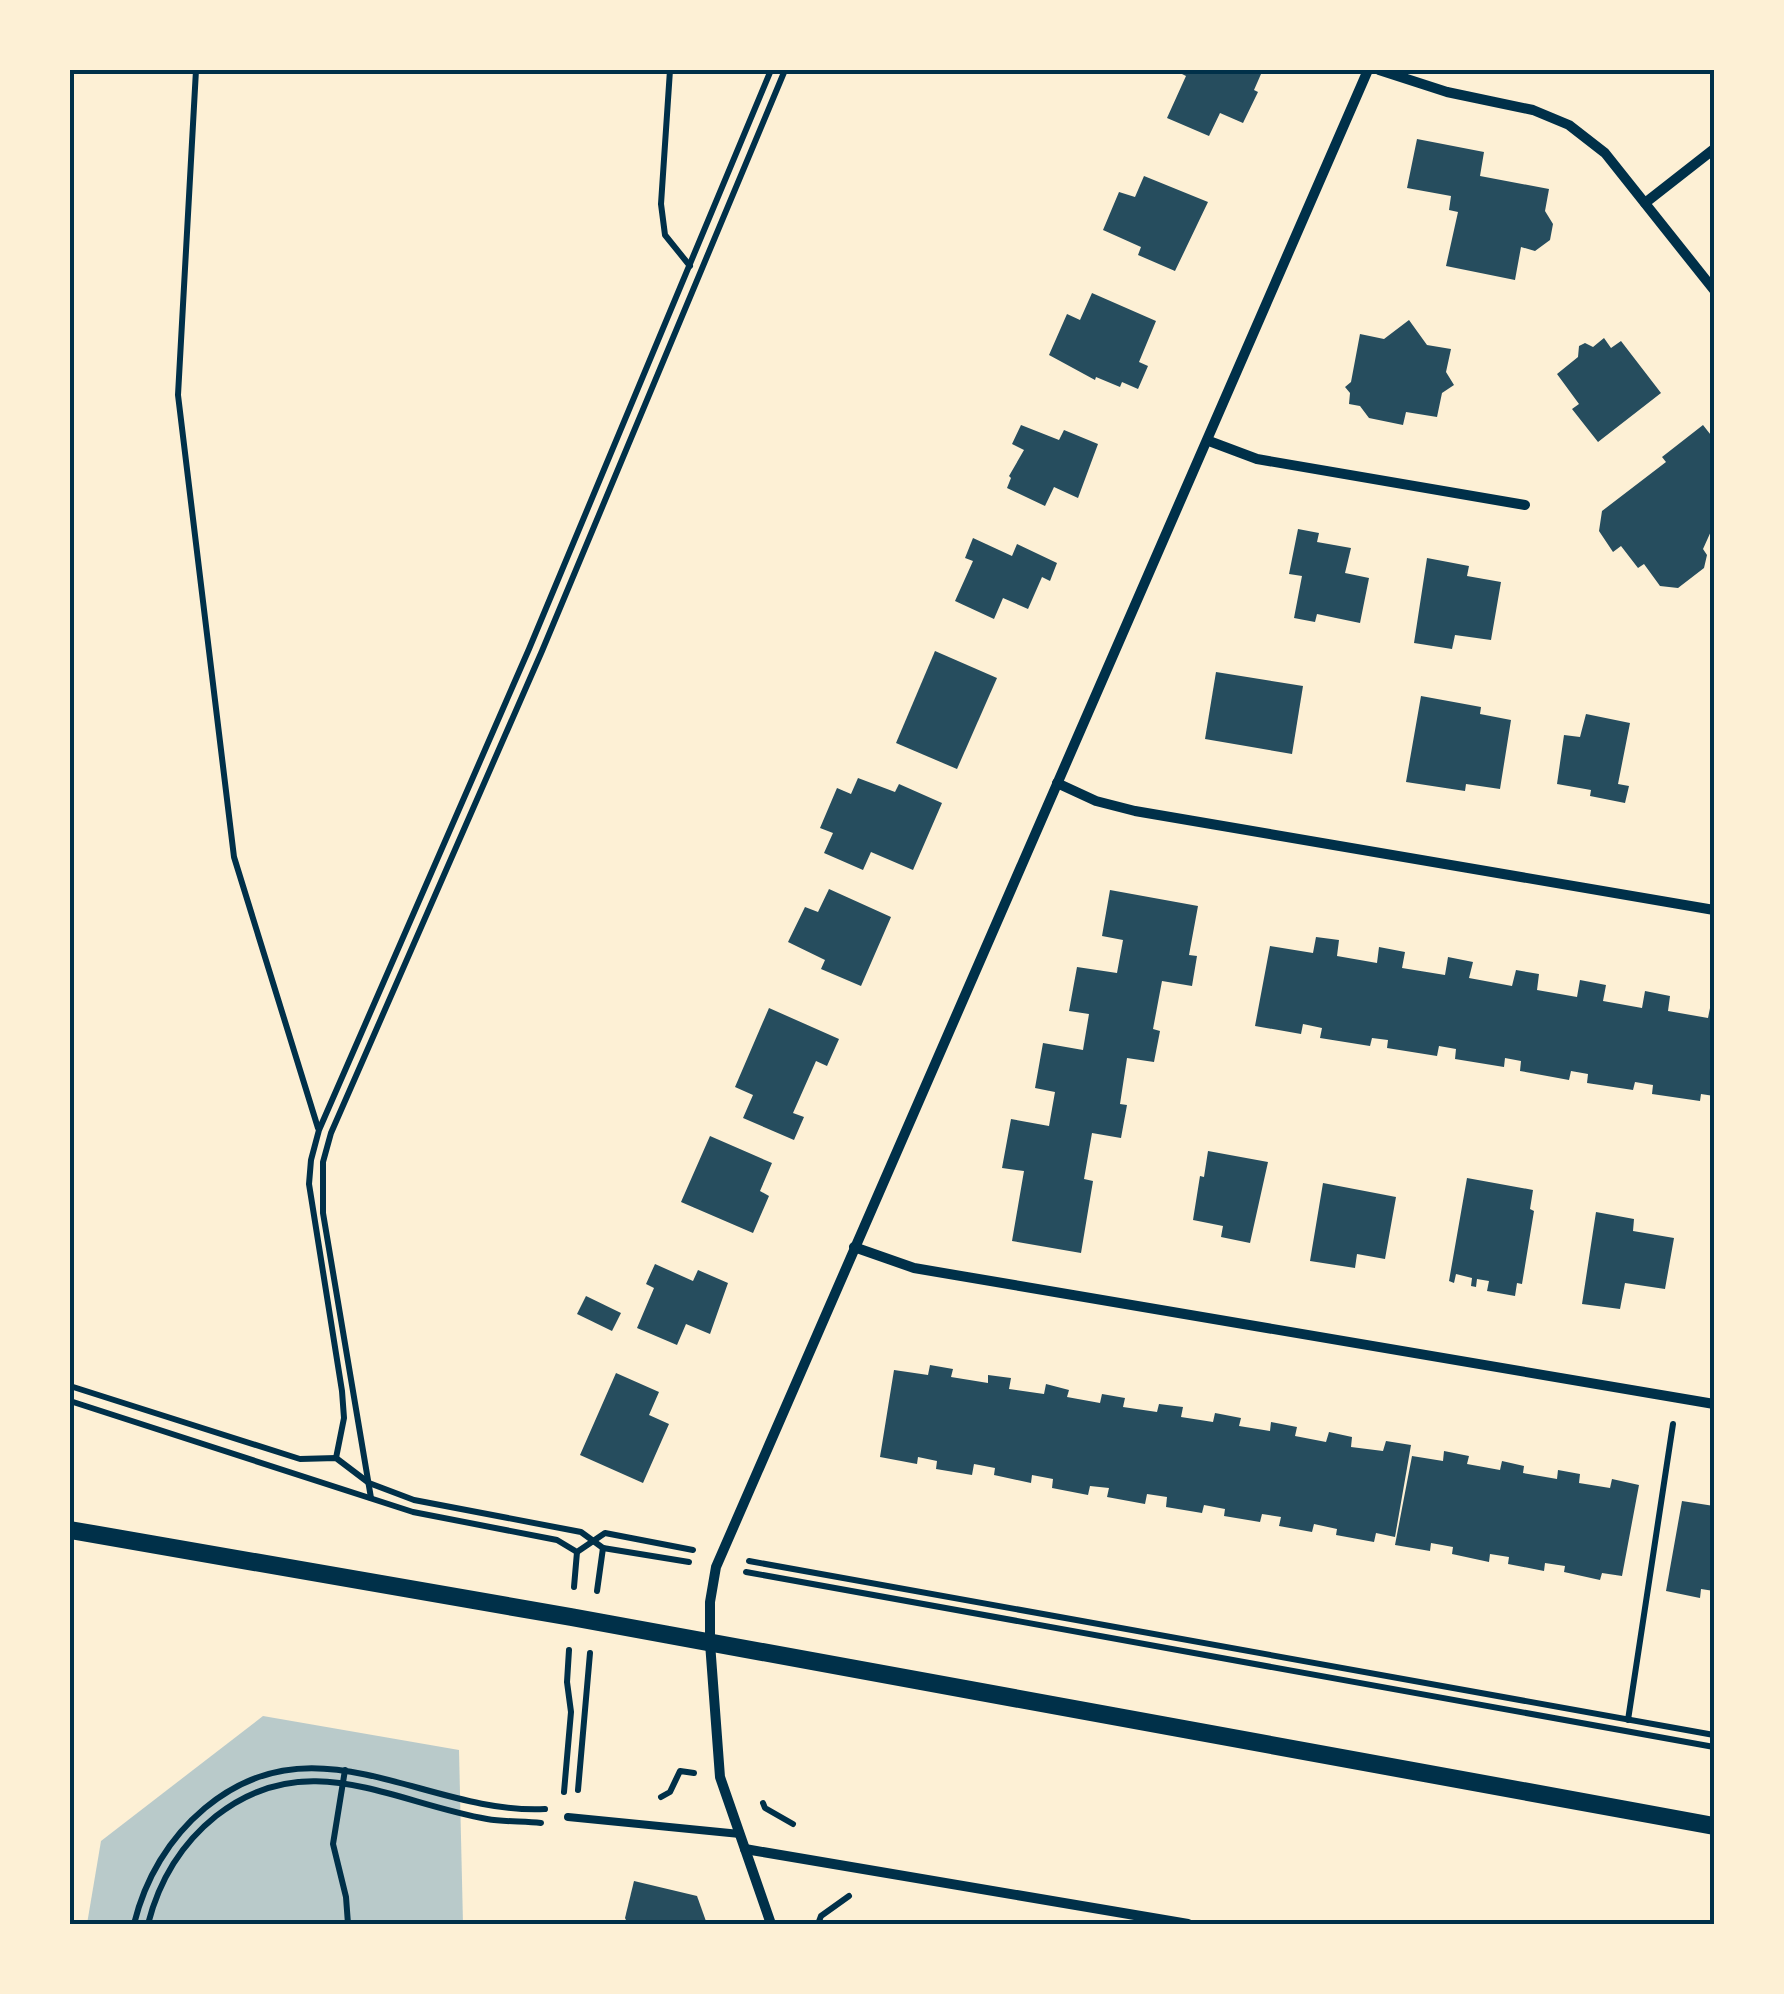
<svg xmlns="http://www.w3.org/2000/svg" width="1784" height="1994" viewBox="0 0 1784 1994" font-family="Poppins,sans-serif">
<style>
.green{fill:#b9caca}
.building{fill:#264d5e}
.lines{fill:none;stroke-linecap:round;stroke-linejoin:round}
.path{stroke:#003049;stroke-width:6}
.service{stroke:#003049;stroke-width:8}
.minor{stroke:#003049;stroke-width:10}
.tertiary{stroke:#003049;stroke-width:18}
.neatline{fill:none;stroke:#003049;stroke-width:4}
</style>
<rect width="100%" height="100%" fill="#fdf0d5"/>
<!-- green -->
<path class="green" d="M263 1716 459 1750 463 1924H87L101 1841Z"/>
<!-- building -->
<g class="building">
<path d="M1174 70H1253L1261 74 1254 90 1258 92 1243 123 1220 113 1209 136 1167 118 1186 76Z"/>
<path d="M1417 139 1484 152 1480 176 1549 189 1545 211 1553 224 1550 240 1535 251 1521 247 1515 280 1446 266 1458 212 1449 210 1451 196 1407 188Z"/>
<path d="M1144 176 1208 202 1175 271 1138 255 1141 247 1103 230 1119 192 1135 197Z"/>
<path d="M1092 293 1156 321 1139 362 1148 366 1138 389 1122 382 1120 387 1096 377 1095 380 1049 355 1067 314 1080 320Z"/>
<path d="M1409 320 1427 345 1451 349 1446 372 1454 385 1442 393 1437 417 1406 412 1403 425 1369 418 1360 406 1349 404 1350 393 1345 387 1351 382 1360 334 1384 339Z"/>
<path d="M1604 338 1611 348 1621 341 1661 393 1598 442 1572 409 1579 404 1557 374 1578 357 1579 346 1585 343 1593 347Z"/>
<path d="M1021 425 1059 440 1064 430 1098 444 1078 498 1054 487 1045 506 1007 488 1011 478 1009 476 1024 450 1012 444Z"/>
<path d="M1703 425 1714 439V530L1712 529 1703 549 1707 555 1704 568 1678 588 1660 586 1644 564 1638 568 1621 546 1613 552 1599 531 1602 511 1666 462 1662 457Z"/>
<path d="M1298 529 1319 533 1317 542 1351 548 1345 573 1369 578 1360 623 1317 614 1315 622 1294 618 1302 576 1289 574Z"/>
<path d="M973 538 1012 556 1017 544 1057 563 1050 581 1042 577 1028 609 1003 598 994 619 955 601 973 561 965 558Z"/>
<path d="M1427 558 1469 566 1467 576 1501 582 1491 640 1455 635 1452 649 1414 643Z"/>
<path d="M935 651 997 678 957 769 896 743Z"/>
<path d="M1216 672 1303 686 1292 754 1205 739Z"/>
<path d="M1421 696 1481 707 1480 714 1511 720 1500 789 1466 784 1465 791 1406 782Z"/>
<path d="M1586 714 1630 723 1618 784 1629 786 1625 803 1590 796 1591 790 1557 784 1564 735 1580 737Z"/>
<path d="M858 778 895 792 899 784 942 803 913 870 871 852 863 870 824 853 833 833 820 828 837 788 851 794Z"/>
<path d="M829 889 891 917 861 986 821 969 825 960 788 942 805 907 818 912Z"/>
<path d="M1110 890 1198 906 1189 955 1197 956 1192 986 1162 981 1153 1029 1160 1031 1154 1062 1127 1058 1120 1104 1127 1105 1121 1138 1092 1133 1084 1179 1093 1181 1081 1253 1012 1241 1024 1171 1002 1168 1011 1119 1049 1126 1055 1092 1035 1088 1043 1043 1083 1050 1089 1014 1069 1011 1077 967 1117 973 1123 940 1102 936Z"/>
<path d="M1316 937 1339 940 1337 956 1377 963 1379 947 1405 952 1402 968 1445 975 1448 957 1473 962 1469 978 1512 986 1516 970 1539 974 1537 990 1577 997 1580 980 1606 985 1603 1001 1642 1008 1645 991 1670 996 1668 1011 1708 1018 1711 1003H1714V1096L1701 1094 1700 1101 1652 1094 1653 1085 1635 1082 1633 1090 1587 1083 1588 1074 1571 1071 1569 1080 1520 1071 1521 1061 1505 1058 1504 1067 1455 1059 1456 1049 1439 1046 1437 1056 1387 1048 1388 1040 1372 1038 1370 1046 1320 1038 1322 1028 1303 1024 1301 1034 1255 1026 1270 946 1313 953Z"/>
<path d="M769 1008 839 1039 827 1066 816 1061 793 1113 804 1117 794 1140 743 1118 753 1095 735 1087Z"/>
<path d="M710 1136 772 1163 760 1191 769 1196 753 1233 681 1202Z"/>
<path d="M1208 1151 1268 1162 1250 1243 1221 1237 1223 1226 1193 1220 1200 1176 1204 1177Z"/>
<path d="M1467 1178 1533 1190 1530 1209 1534 1211 1522 1284 1517 1283 1515 1296 1487 1291 1489 1281 1477 1279 1476 1287 1471 1286 1472 1278 1456 1274 1454 1283 1449 1281Z"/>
<path d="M1323 1183 1396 1197 1385 1259 1357 1254 1355 1268 1310 1261Z"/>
<path d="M1596 1212 1634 1219 1633 1231 1674 1238 1665 1289 1625 1283 1620 1309 1582 1304Z"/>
<path d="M655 1264 693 1281 698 1270 728 1283 710 1334 686 1324 677 1345 637 1328 654 1288 646 1284Z"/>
<path d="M586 1296 621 1313 612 1331 577 1314Z"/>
<path d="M930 1365 953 1369 951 1377 988 1383V1375L1011 1378 1009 1389 1044 1394 1046 1384 1069 1390 1067 1397 1100 1403 1102 1394 1125 1398 1123 1407 1157 1412 1159 1404 1183 1407 1181 1417 1213 1422 1215 1413 1241 1418 1239 1426 1270 1431 1271 1422 1297 1427 1295 1436 1326 1442 1329 1432 1352 1437 1351 1447 1383 1451 1386 1441 1411 1445 1395 1537 1376 1533 1374 1542 1336 1535 1337 1529 1314 1524 1312 1532 1279 1526 1281 1517 1262 1514 1260 1522 1224 1516 1225 1509 1204 1505 1202 1513 1166 1507 1167 1497 1147 1494 1145 1504 1107 1497 1109 1488 1090 1486 1088 1495 1052 1488 1053 1479 1032 1475 1031 1483 994 1475 995 1468 974 1464 972 1475 936 1469 937 1461 918 1457 917 1464 880 1457 894 1370 928 1375Z"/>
<path d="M616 1373 659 1392 649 1415 669 1424 643 1483 580 1455Z"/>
<path d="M1444 1451 1469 1456 1467 1464 1500 1470 1502 1461 1524 1466 1523 1473 1557 1479 1558 1470 1580 1474 1579 1483 1610 1488 1612 1479 1639 1485 1622 1576 1602 1573 1600 1580 1564 1572 1565 1566 1545 1563 1544 1571 1508 1564 1509 1557 1490 1554 1489 1562 1452 1554 1453 1547 1431 1543 1430 1551 1395 1545 1412 1456 1443 1461Z"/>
<path d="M1682 1501 1714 1506V1591L1701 1589 1700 1598 1666 1591Z"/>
<path d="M634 1881 697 1896 707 1924H628L625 1918Z"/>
</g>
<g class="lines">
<!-- path -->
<g class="path">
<path d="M196 70 178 395 234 857 318 1128"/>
<path d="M670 70 661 204 665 235 690 266"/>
<path d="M70 1386 300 1459 336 1458 369 1483 414 1500 581 1532 603 1548 689 1562"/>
<path d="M70 1401 413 1512 557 1540 577 1552 605 1533 693 1550"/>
<path d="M336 1458 344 1418 342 1391 309 1184 311 1160 319 1130 529 649 771 70"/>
<path d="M371 1498 323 1213V1162L331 1133 542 651 785 70"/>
<path d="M749 1561 1714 1735"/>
<path d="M746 1572 1714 1747"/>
<path d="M574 1587 577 1552"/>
<path d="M597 1591 603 1548"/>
<path d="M1628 1720 1673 1424"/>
<path d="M345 1770 333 1844 346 1897 348 1924"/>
<path d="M578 1790 590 1653"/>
<path d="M564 1792 571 1712 567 1682 569 1650"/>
<path d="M661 1797 670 1792 680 1771 694 1773"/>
<path d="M763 1803 765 1808 793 1824"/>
<path d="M134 1924C145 1879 169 1838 205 1808 316 1715 426 1815 545 1809"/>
<path d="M148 1924C159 1881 181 1844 216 1816 306 1745 391 1802 487 1819 505 1822 524 1821 541 1823"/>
<path d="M818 1924 821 1916 849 1896"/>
</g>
<!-- service -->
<path class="service" d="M568 1817 740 1834"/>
<!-- minor -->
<g class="minor">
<path d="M1379 70 1447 92 1533 110 1569 125 1605 153 1714 290"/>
<path d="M1645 203 1714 149"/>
<path d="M1209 441 1257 459 1525 505"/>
<path d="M1057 783 1096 801 1135 811 1714 910"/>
<path d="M854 1247 914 1268 1714 1404"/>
<path d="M745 1849 1188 1924"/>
<path d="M771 1924 720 1777 710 1643V1602L716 1567 1368 70"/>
</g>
<!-- tertiary -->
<path class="tertiary" d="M70 1530 571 1617 1714 1826"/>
</g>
<!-- border -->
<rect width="1784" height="1994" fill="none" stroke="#fdf0d5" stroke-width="145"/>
<rect x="72" y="72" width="1640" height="1850" class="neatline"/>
</svg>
